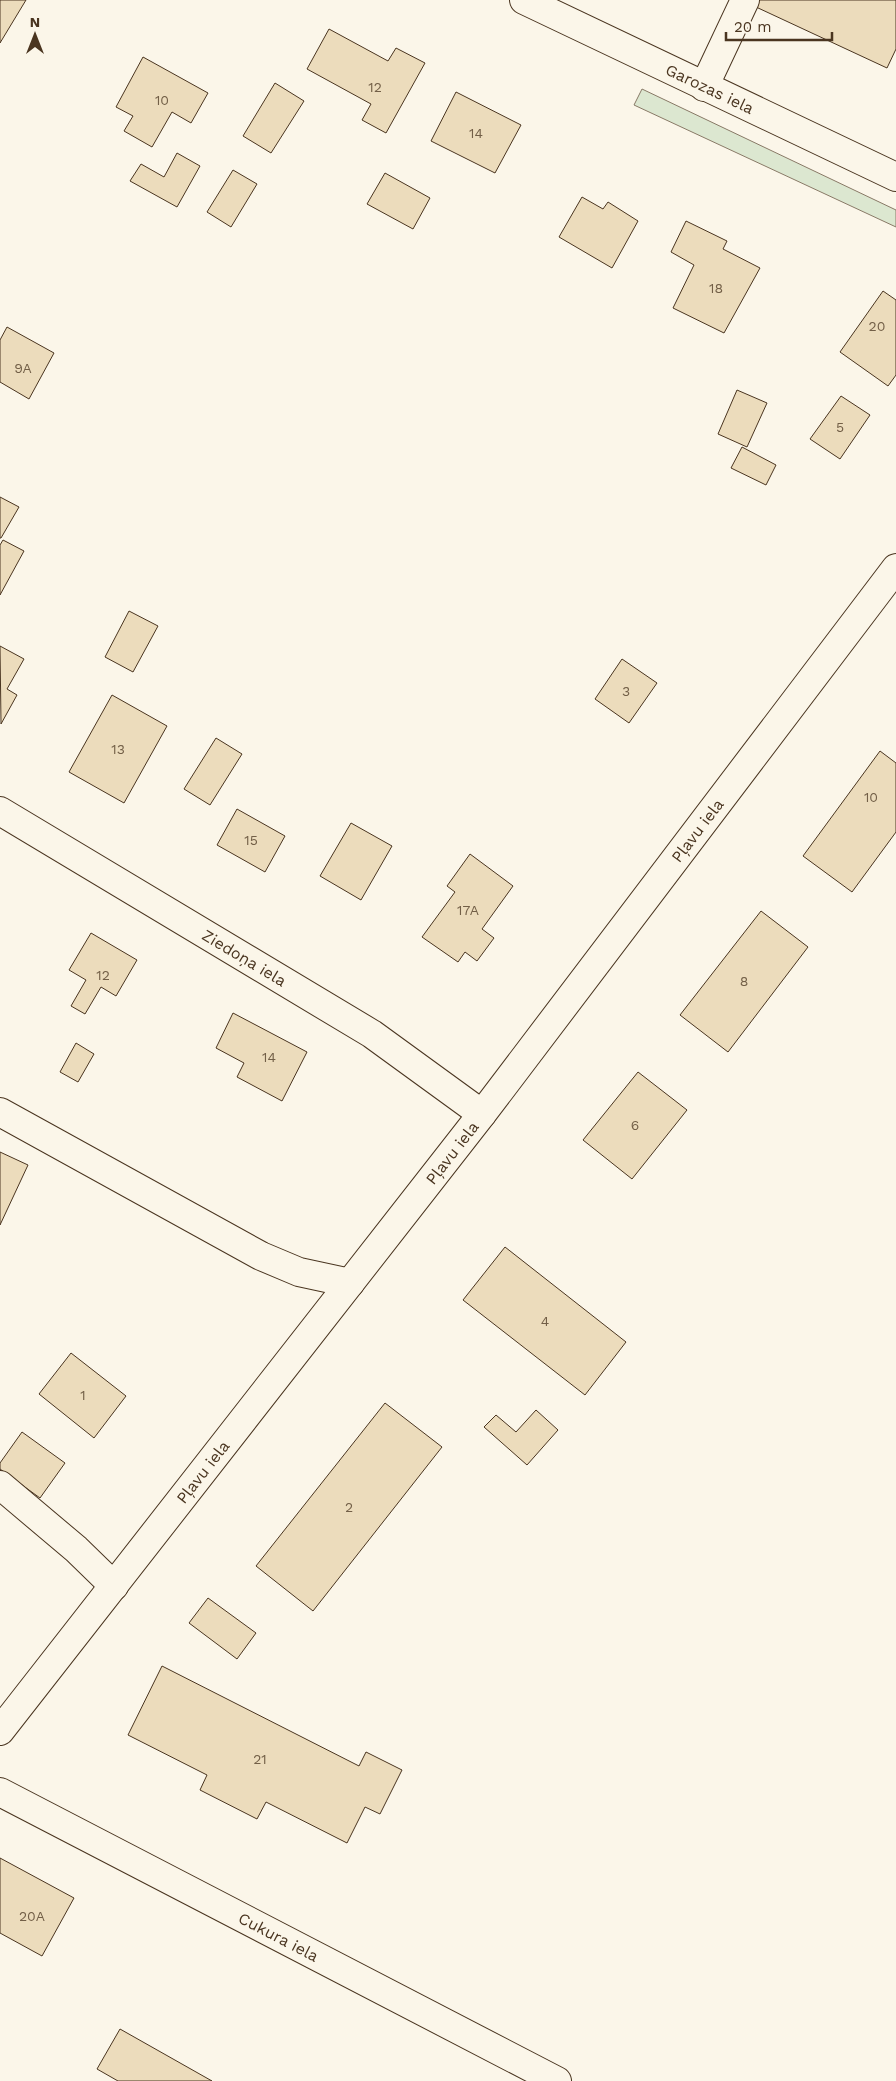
<svg xmlns="http://www.w3.org/2000/svg" width="896" height="2081" viewBox="0 0 896 2081" font-family="'Work Sans',sans-serif">
<style>
.green{fill:#dce7d0;stroke:#887966}
.building{fill:#ecdcbc;stroke:#4a3520}
.lines{fill:none;stroke-linecap:round;stroke-linejoin:round}
.minor-casing{stroke:#4a3520;stroke-width:30}
.major-casing{stroke:#4a3520;stroke-width:30}
.minor{stroke:#fbf6e9;stroke-width:28}
.major{stroke:#fbf6e9;stroke-width:28}
.labels{text-anchor:middle;stroke-width:4;stroke-linejoin:round;paint-order:stroke}
.number-label{font-size:14px;fill:#725f47}
.street-label{font-size:16px;fill:#4a3520;stroke:#fbf6e9}
</style>
<rect width="100%" height="100%" fill="#fbf6e9"/>
<!-- green -->
<path class="green" d="M642 89 896 210V227L634 105Z"/>
<!-- building -->
<g class="building">
<path d="M0 0H26L0 43Z"/>
<path d="M759 0H896V49L887 68 756 7Z"/>
<path d="M329 29 388 61 396 48 425 63 386 133 362 120 371 104 307 69Z"/>
<path d="M143 57 208 93 191 123 172 112 152 147 124 131 133 116 116 107Z"/>
<path d="M275 83 304 101 271 153 243 136Z"/>
<path d="M456 92 521 125 495 173 431 141Z"/>
<path d="M177 153 200 166 177 207 130 181 141 164 164 177Z"/>
<path d="M233 170 257 184 231 227 207 212Z"/>
<path d="M385 173 430 198 413 229 367 204Z"/>
<path d="M582 197 603 209 608 202 638 221 612 268 559 237Z"/>
<path d="M686 221 727 241 723 249 760 268 724 333 673 308 694 265 671 252Z"/>
<path d="M883 291 896 300V375L888 386 840 352Z"/>
<path d="M7 327 54 353 29 399 0 382V340Z"/>
<path d="M737 390 767 403 747 447 718 434Z"/>
<path d="M841 396 870 415 840 459 810 439Z"/>
<path d="M742 447 776 465 766 485 731 468Z"/>
<path d="M0 497 19 507 1 538H0Z"/>
<path d="M3 540 24 551 0 595V545Z"/>
<path d="M129 611 158 626 133 672 105 657Z"/>
<path d="M0 646 24 659 7 689 17 695 1 724Z"/>
<path d="M622 659 657 683 629 723 595 699Z"/>
<path d="M112 695 167 726 124 803 69 772Z"/>
<path d="M216 738 242 754 210 805 184 789Z"/>
<path d="M880 751 896 763V832L852 892 803 856Z"/>
<path d="M237 809 285 836 265 872 217 845Z"/>
<path d="M351 823 392 846 361 900 320 876Z"/>
<path d="M470 854 513 886 482 929 494 938 477 961 465 952 458 962 422 937 455 892 447 886Z"/>
<path d="M761 911 808 947 728 1052 680 1015Z"/>
<path d="M91 933 137 960 116 996 101 987 85 1014 71 1006 86 980 69 970Z"/>
<path d="M233 1013 307 1052 282 1101 237 1077 244 1063 216 1048Z"/>
<path d="M76 1043 94 1054 78 1082 60 1072Z"/>
<path d="M638 1072 687 1110 632 1179 583 1140Z"/>
<path d="M0 1152 28 1165 0 1225Z"/>
<path d="M505 1247 626 1342 585 1395 463 1300Z"/>
<path d="M71 1353 126 1396 94 1438 39 1394Z"/>
<path d="M385 1403 442 1447 313 1611 256 1566Z"/>
<path d="M536 1410 558 1430 527 1465 484 1427 496 1415 516 1432Z"/>
<path d="M22 1432 65 1463 40 1498 0 1469V1463Z"/>
<path d="M208 1598 256 1633 237 1659 189 1623Z"/>
<path d="M162 1666 359 1766 366 1752 402 1770 380 1814 365 1807 347 1843 266 1802 257 1819 200 1790 207 1775 128 1735Z"/>
<path d="M0 1858 74 1898 42 1956 0 1933Z"/>
<path d="M120 2029 212 2081H118L97 2069Z"/>
</g>
<g class="lines">
<defs>
<g id="minor">
<path d="M704 87 745 0"/>
<path id="s1" d="M0 811 372 1034 482 1114"/>
<path d="M0 1112 261 1256 299 1272 350 1283"/>
<path d="M0 1485 76 1549 114 1586"/>
<path id="s2" d="M0 1731 482 1114 896 568"/>
<path id="s3" d="M0 1792 557 2081"/>
</g>
<g id="major">
<path id="s4" d="M524 0 896 177"/>
</g>
</defs>
<!-- minor casing -->
<use href="#minor" class="minor-casing"/>
<!-- major casing -->
<use href="#major" class="major-casing"/>
<!-- minor -->
<use href="#minor" class="minor"/>
<!-- major -->
<use href="#major" class="major"/>
</g>
<g class="labels">
<!-- number labels -->
<g class="number-label">
<text x="375" y="92">12</text>
<text x="162" y="105">10</text>
<text x="476" y="138">14</text>
<text x="716" y="293">18</text>
<text x="877" y="331">20</text>
<text x="23" y="373">9A</text>
<text x="840" y="432">5</text>
<text x="626" y="696">3</text>
<text x="118" y="754">13</text>
<text x="871" y="802">10</text>
<text x="251" y="845">15</text>
<text x="468" y="915">17A</text>
<text x="103" y="980">12</text>
<text x="744" y="986">8</text>
<text x="269" y="1062">14</text>
<text x="635" y="1130">6</text>
<text x="545" y="1326">4</text>
<text x="83" y="1400">1</text>
<text x="349" y="1512">2</text>
<text x="260" y="1764">21</text>
<text x="32" y="1921">20A</text>
</g>
<!-- street labels -->
<g class="street-label">
<text dy="6" stroke="none"><textPath href="#s4" startOffset="206">Garozas iela</textPath></text>
<text dy="6" stroke="none"><textPath href="#s2" startOffset="1139">Pļavu iela</textPath></text>
<text dy="6" stroke="none"><textPath href="#s1" startOffset="285">Ziedoņa iela</textPath></text>
<text dy="6" stroke="none"><textPath href="#s2" startOffset="734">Pļavu iela</textPath></text>
<text dy="6" stroke="none"><textPath href="#s2" startOffset="329">Pļavu iela</textPath></text>
<text dy="6" stroke="none"><textPath href="#s3" startOffset="314">Cukura iela</textPath></text>
</g>
</g>
<!-- north arrow -->
<g transform="translate(35 35)" stroke="#fbf6e9" stroke-width="4" paint-order="stroke">
<path d="M0-4L9 19L0 12L-9 19Z" fill="#4a3520"/>
<text y="-8" font-size="14" font-weight="bold" text-anchor="middle" fill="#4a3520">N</text>
</g>
<!-- scale -->
<path d="M726 32v8h106v-8" fill="none" stroke="#4a3520" stroke-width="2.5"/>
<text x="734" y="32" font-size="15" fill="#4a3520" stroke="#fbf6e9" stroke-width="4" paint-order="stroke">20 m</text>
</svg>
